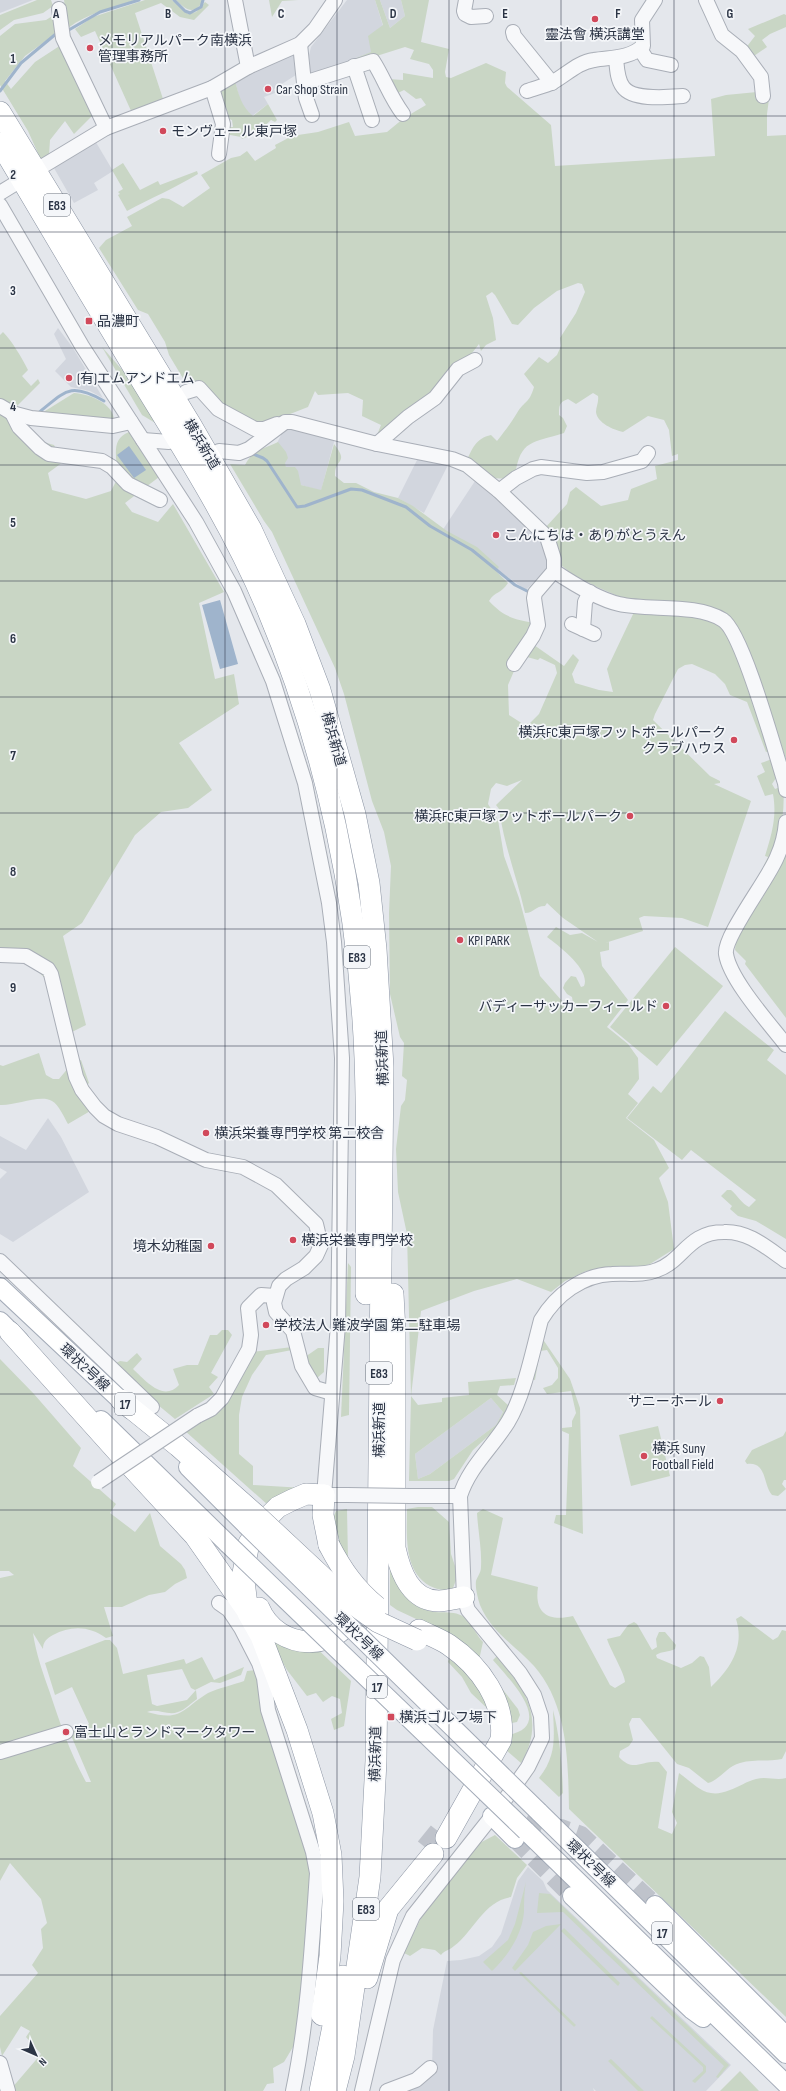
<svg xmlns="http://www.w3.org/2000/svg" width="786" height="2091" viewBox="0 0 786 2091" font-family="'Sofia Sans Condensed','Noto Sans JP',sans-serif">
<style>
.built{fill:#d2d6de}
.green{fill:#c9d6c5;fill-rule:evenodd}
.water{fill:#9fb4cc}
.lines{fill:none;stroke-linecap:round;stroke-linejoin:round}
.stream{stroke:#9fb4cc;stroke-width:3}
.major-tunnel{stroke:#bfc3cb;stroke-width:18;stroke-dasharray:18 9;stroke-linecap:butt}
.highway-tunnel{stroke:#bfc3cb;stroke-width:21;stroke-dasharray:21 10;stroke-linecap:butt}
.minor-casing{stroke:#a9aeb7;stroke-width:16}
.major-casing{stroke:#a3abb8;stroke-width:20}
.highway-casing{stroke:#8b94a3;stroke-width:22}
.minor{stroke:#f7f8fa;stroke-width:14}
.major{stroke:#fff;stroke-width:18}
.highway{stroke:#fff;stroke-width:21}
.minor-bridge-casing{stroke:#a9aeb7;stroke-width:16;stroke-linecap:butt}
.major-bridge-casing{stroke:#a3abb8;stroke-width:20;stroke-linecap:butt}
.highway-bridge-casing{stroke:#8b94a3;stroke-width:22;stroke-linecap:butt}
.minor-bridge{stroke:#f7f8fa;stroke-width:14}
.major-bridge{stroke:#fff;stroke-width:18}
.highway-bridge{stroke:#fff;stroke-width:21}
.grid{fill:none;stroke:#2b3445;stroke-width:1;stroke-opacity:0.55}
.poi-dot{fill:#d1495b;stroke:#f4f6f9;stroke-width:1.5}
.labels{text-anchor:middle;stroke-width:3.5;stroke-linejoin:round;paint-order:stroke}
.shield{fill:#f4f6f9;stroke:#676e7b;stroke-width:1}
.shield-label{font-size:13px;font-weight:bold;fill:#2b3445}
.poi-label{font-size:14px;fill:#2b3445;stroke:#f4f6f9;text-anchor:start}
.street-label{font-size:14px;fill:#2b3445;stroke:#f4f6f9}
.grid-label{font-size:13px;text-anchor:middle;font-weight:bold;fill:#2b3445;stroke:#f4f6f9;stroke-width:3.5;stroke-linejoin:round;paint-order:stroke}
</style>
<rect width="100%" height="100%" fill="#e4e7ec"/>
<!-- built -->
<g class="built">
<path d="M0 0H33L0 13Z"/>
<path d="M347 0H375L383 26 372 52 314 75 310 74 309 55 311 47Z"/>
<path d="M380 0H401L405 16 390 28Z"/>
<path d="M294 52 299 73 274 89 275 93 264 97 268 104 252 116 245 109 240 100 235 81Z"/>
<path d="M94 139 113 171 94 183 98 190 74 203 54 168Z"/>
<path d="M58 328 73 348 103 398 90 391 71 387 55 371 66 359 54 334Z"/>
<path d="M288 428 335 438 321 491 301 485 286 467 276 445 282 433Z"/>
<path d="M419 456 449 463 424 513 398 498Z"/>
<path d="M477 478 540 533 549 566 526 590 442 531Z"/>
<path d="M48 1118 61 1137 89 1192 13 1242 0 1234V1179L7 1172 0 1168V1136L26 1150Z"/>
<path d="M491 1398 503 1412 496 1425 430 1474 418 1479 415 1454Z"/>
<path d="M528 1867 543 1881 547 1890 731 2065 706 2091H596L593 2088 594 2091H385L432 2069 433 2030 447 1961 461 1960 479 1956 492 1947 501 1934 518 1881Z"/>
</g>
<!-- green -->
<g class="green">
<path d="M37 0H51L53 6 43 13 14 20 0 30V15Z"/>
<path d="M64 0H135C111 8 88 13 68 28Z"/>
<path d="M145 0H172L188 14 196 12 205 2 209 5 194 20 180 17 161 3 135 13 164 102 132 113 95 31 81 37 75 29 93 17Z"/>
<path d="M176 0H202V2C194 16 185 9 176 0Z"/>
<path d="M269 0H298L282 1 272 17Z"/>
<path d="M375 0H380L390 28 405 16 401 0H429L421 42 449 49 445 72 446 77 451 78 486 63 506 72 505 83 507 87 551 125 555 166 715 156 711 99 726 95 757 92 769 99 767 114V136L786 135V759L762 688 735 627 625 599 597 587 572 574 561 565 545 528 567 504 570 492 576 487 601 506 628 500 631 489 657 479 655 466 678 460V454L672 456 669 430 664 420 648 416 623 432C614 430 597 423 596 412 596 407 599 402 598 396L593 393 576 404 568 399C559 402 559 406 559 415L563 418 567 426 564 433C533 443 520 439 515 476 492 483 485 475 466 462 472 449 476 438 491 435L497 441C505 431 511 423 517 413 525 400 529 404 534 387L524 374 539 357 548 363 557 355 561 346 560 338 576 313 585 292 582 284 578 283 557 291 534 308 518 325 512 324 495 295 492 292 486 296 493 318 496 340 486 345 481 351 479 344C451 382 412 410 375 440L381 425 362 416 363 400 348 393 318 395 315 391 308 407 262 425 187 385 169 355 165 342 148 314 138 310 99 248 106 240 132 226 127 217 162 198 169 199 183 207 210 188 201 175 231 158 240 156 247 151 255 161 276 148 275 145 296 134 298 135 318 132 349 122 355 136 387 132 404 118 426 105 421 98 416 99 404 90 394 95 388 79 403 80V73L433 78V70L429 64 410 59 414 50 405 47 345 66 344 63 371 52 368 36 383 25Z"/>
<path d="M784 14 786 15V27L770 34 762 40 767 47 751 58 745 49 755 36 748 29Z"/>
<path d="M54 15 58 32 25 56 5 81 11 89 35 62 61 45 94 114 74 134 65 121 50 140 49 155 41 160 28 131 0 85V36L15 24 46 20Z"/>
<path d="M235 81C239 95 241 106 253 116L268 104 277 120 275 122 271 120 258 132 242 139 241 137 225 134 226 127H233L232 120 225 118 215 90Z"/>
<path d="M123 163 140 190 158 181 160 185 197 171 198 174C175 188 151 198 127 211L118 195 120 194 118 192 123 189 112 170Z"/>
<path d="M3 332C12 341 22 358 28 370L22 376 31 386 38 379 40 383 13 410 0 401V335Z"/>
<path d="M102 347 132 381 162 427 142 415Z"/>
<path d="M74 393C89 394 113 403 114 420L37 416Z"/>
<path d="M0 409 28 423 31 435 43 442 54 445 63 462 48 473 52 490 86 499 111 491C113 487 116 482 117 478 119 462 108 440 129 432L159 477 125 503 132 512 158 522 173 504 224 592 199 603 215 679 234 674 239 704 179 743 212 790 188 808 161 812 135 835 82 923 63 936 86 1025 62 1037 50 983 25 959 0 953Z"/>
<path d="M278 442 286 452 288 458 285 463 286 467H295L298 471 301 485 321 490 334 444C350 464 334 458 335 476L344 483H356L374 492 398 498 413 506 447 531 477 547 499 567 496 571 508 583C501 594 495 591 489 601 504 617 513 619 534 623L507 663 514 671 508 685 509 715 523 724 530 723 539 714 557 673 555 665 540 658 538 660 527 657 534 645 564 666 573 654 579 660 572 674 575 683 599 690 613 692 607 669 635 610 707 619 722 626 730 634 770 751 766 752 747 702 730 695 725 684 715 674 692 664 685 665 678 669 655 714 653 720 710 776 720 781V783L714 784 751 801 708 927 682 918 644 916 639 918 643 931 605 943 609 942V950L600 952 602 966 628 1000 607 1027 628 1044 638 1058 639 1079 628 1094 638 1103 626 1118 654 1140 669 1168 659 1178 668 1202 674 1249 650 1264 640 1267 586 1271 565 1281 551 1292 517 1279 474 1291 421 1311 411 1396 418 1405 442 1402V1398L469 1395 468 1382 516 1378 514 1385 500 1386 497 1395 509 1406 498 1427 473 1450 454 1479 449 1481H409L411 1396 407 1234 398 1192 396 1149 401 1106 405 1100 407 1080 402 1076 404 1043 400 1037 390 994 389 913 391 866 384 832 372 801 344 694 335 668 272 532 264 521 230 464 245 465C255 447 263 450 278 442ZM522 780 496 805 499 809C504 845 517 878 525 913 534 913 535 906 545 906L547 903 563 918 598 942 582 933 570 935 556 927 547 937C559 946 591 970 584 986L581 987 576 977 571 976 565 983 563 988 567 994 572 997 573 1003 570 1010 540 976 519 898 504 856 498 820 488 804 491 789 496 783 507 786ZM491 1398 503 1412 496 1425 430 1474 418 1479 415 1454Z"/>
<path d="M772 759 778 775 772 784 775 789 783 786C786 817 778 839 770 867L764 865 768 857 765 856C772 834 777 816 773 794L765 796 757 776 765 772 761 763Z"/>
<path d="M786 849V1018L745 964 746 961 735 950 736 939 746 923 744 922 763 897Z"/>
<path d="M675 947 723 986 657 1066 610 1027Z"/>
<path d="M725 1011 774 1050 767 1060 786 1075V1239L756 1221 738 1216 730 1209 732 1206 721 1196 727 1190H731C737 1195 742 1204 749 1207L756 1200 691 1150 682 1160 627 1118 653 1086 661 1093Z"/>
<path d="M39 1053 46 1075 53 1079H59L69 1067 81 1060 89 1083 78 1093 92 1110 68 1124C64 1117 59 1105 52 1101 40 1094 15 1106 0 1105V1065L3 1066Z"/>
<path d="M348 1263 351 1267 349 1415 341 1417Z"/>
<path d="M222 1330H228L232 1335 211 1373 218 1377 209 1387 214 1394 175 1419 129 1381 114 1364 120 1361 127 1362 137 1353 142 1359 133 1369C146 1381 163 1402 179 1385L173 1369 187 1365H198L210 1335H217Z"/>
<path d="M542 1338 570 1379 580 1408 583 1534 554 1523 556 1515H566L569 1434 562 1431V1428L572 1427V1421L576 1413 571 1391 547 1394 543 1388 552 1385 558 1378V1368L547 1350 540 1351 535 1380 531 1379Z"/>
<path d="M292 1347V1350L266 1355 252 1375 242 1397 239 1415V1454L253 1466V1485L304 1488 269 1506 184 1430 213 1411 252 1352Z"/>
<path d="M318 1348H324V1372L317 1378 313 1374 305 1357Z"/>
<path d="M0 1359 34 1394 81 1448 73 1466 116 1504 110 1513 135 1532 150 1513 160 1546 181 1564 185 1570 187 1578 175 1584 165 1592 149 1595 122 1607H104L113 1636 106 1638C90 1626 71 1625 53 1635 47 1638 43 1642 43 1649L33 1633C36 1654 43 1673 50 1693 60 1723 70 1753 86 1782H91L70 1733 89 1724 72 1687 55 1695 45 1663 105 1640H110L117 1648 123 1674 184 1659 186 1664 202 1657 214 1680 244 1667 241 1675 220 1683 211 1682 195 1690 191 1688 182 1669 147 1675 152 1704 157 1706 187 1700 196 1690 197 1699C191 1703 185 1710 178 1712 168 1716 157 1708 147 1712 182 1722 182 1709 208 1693 219 1688 233 1685 244 1681L247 1671 257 1670 317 1856 299 2037 284 2062 273 2068 274 2083 267 2084 263 2091H12L11 2089 41 2054 26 2037 30 2031 21 2026 2 2056 0 2047V2016L38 1973 32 1965 43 1948 41 1929 47 1923 41 1899 10 1863 0 1881V1578L14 1575 9 1571H0Z"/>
<path d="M658 1426 670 1476 631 1486 619 1435Z"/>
<path d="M786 1431V1480H784L782 1484 786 1489 778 1496 772 1495C763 1485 767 1461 747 1464L745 1461 752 1450 783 1436Z"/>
<path d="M418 1507H432L449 1522 451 1554 458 1575 453 1588C444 1591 438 1590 430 1586 403 1571 407 1535 407 1509Z"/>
<path d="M347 1509 348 1559C340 1544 327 1527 336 1511Z"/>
<path d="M483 1509 503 1518 491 1575 538 1587C534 1613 548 1622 573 1616L610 1685 615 1688 625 1682C625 1674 610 1649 607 1639L620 1636 628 1625 634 1622 637 1624 652 1650 657 1647 656 1639 659 1632H665L676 1645 675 1649C669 1652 662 1651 656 1655L657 1658 681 1668 692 1663 700 1656 704 1657 709 1667 711 1687C730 1669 745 1647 736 1619L741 1616 773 1640 778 1637 782 1630 786 1631V1751L782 1759C768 1762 754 1759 740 1763 727 1766 720 1780 708 1783L689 1768 677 1764 640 1718H632L629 1724 633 1740 629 1746 620 1751 619 1757C634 1773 641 1760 659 1762L667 1772 658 1828 672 1834 677 1823 672 1812 679 1773C697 1786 706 1800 730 1790 739 1787 747 1781 756 1779 767 1776 776 1781 786 1778V2017L569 1809C568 1760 568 1705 534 1666 515 1645 491 1632 480 1605 478 1599 475 1588 476 1581 477 1577 481 1573 481 1567 482 1550 478 1531 477 1513Z"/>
<path d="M390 1558C396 1567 413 1601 419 1606 431 1617 452 1608 464 1617 472 1623 476 1635 483 1642L479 1660 429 1625 397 1610 390 1605Z"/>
<path d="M266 1633 311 1643 351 1681 344 1726 334 1730 331 1719 342 1713 340 1699 332 1696 323 1702 316 1693 307 1696 287 1670Z"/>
<path d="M497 1656C526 1689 546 1720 521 1763L506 1750 508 1735C557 1726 508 1678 493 1660Z"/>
<path d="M449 1659C475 1675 477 1682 489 1710L471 1693 462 1677 448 1662Z"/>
<path d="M500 1686 518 1709 520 1715 517 1722 507 1724Z"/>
<path d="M553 1710C560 1737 562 1765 563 1793L559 1797 539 1778C557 1755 554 1737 553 1710Z"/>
<path d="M495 1835 527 1865 517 1878 511 1897C484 1901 474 1931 454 1946 450 1950 445 1950 441 1955L435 1950 422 1948 410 1956 404 1953 422 1916 476 1845Z"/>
<path d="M526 1882C524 1892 524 1902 524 1912 522 1935 508 1956 492 1971L483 1962 508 1940 515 1924Z"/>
<path d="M539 1893 550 1894 729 2065 718 2078 716 2077 724 2066 563 1912 537 1913Z"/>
<path d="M561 1924 515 1971 512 1968 528 1945 533 1932 546 1926Z"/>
<path d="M564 1928 620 1983 618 1986 561 1931Z"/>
<path d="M521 1972 576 2025 574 2027 519 1973Z"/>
<path d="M652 2016 706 2066V2072L695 2083 692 2081 703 2071V2067L650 2018Z"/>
<path d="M611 2059 644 2091H638L608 2061Z"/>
<path d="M740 2071 759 2091H720Z"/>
</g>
<!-- water -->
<g class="water">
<path d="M129 446 146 470 134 478 117 455Z"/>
<path d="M220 600 238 664 220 669 202 605Z"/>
</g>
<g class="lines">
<!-- stream -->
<g class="stream">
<path d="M174 0 185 11 190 13 201 7 203 0"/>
<path d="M67 31 100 12 139 0"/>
<path d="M0 91 21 63 57 33"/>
<path d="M37 414C65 392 69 381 104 401"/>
<path d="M251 453 263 458 267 461 297 507 305 506 351 489 362 490 406 507 430 526 472 550 515 585 527 591"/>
</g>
<!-- major-tunnel -->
<g class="major-tunnel">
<path d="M525 1822 543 1830 561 1828 581 1835 655 1905"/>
<path d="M515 1839 572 1896"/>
</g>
<!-- highway-tunnel -->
<path class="highway-tunnel" d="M426 1848 439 1832"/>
<defs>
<g id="minor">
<path d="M235 0 248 67"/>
<path d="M466 0 464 11 465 14 471 17 486 16"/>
<path d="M706 0 722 35 742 51 761 77 763 96"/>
<path d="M59 9 63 38 106 128"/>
<path d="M513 32 514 36 552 83"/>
<path d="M300 44 304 83 373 61C384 78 390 97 403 114"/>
<path d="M640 49 647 60 671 65"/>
<path d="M616 58C617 68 617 79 623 87 633 101 668 97 683 96"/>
<path d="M354 66 372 120"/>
<path d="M304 83 306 98 312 115"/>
<path d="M212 88 223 124 219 154"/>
<path d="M527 91C535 88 545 86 553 82 566 75 578 62 594 60 611 57 629 59 643 46L642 20 655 0"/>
<path d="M43 166 106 128 212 88 248 67 300 44 315 29 335 0"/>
<path d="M0 193 13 185"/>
<path d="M0 205 82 346 196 522 234 591 273 681 305 783 329 903 334 942 342 1058 338 1325 324 1495H347"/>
<path d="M186 392 199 388 218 409 255 429H264L277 424"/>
<path d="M0 406 12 413 31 418 113 426 131 422"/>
<path d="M12 413 19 427 40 448 49 454 102 461 112 467 128 484 160 500"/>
<path d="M143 440 169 442"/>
<path d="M377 444 408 417 435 398 458 369 475 360"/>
<path d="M219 451 239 453 249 449 285 422H292L377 444 452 459 467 465 499 491 547 537 554 559V571L535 593 534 598 538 625 533 636 514 664"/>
<path d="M499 491 516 478 533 469 541 467 587 473 603 472 642 461 648 453"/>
<path d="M554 571C572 583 597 599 619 604 649 611 696 603 723 620 743 633 776 755 785 783L786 790"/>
<path d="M572 624 594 634"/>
<path d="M583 629 585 602 590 592"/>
<path d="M786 822C785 834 782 846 777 857 769 878 723 937 726 954 730 980 769 1023 786 1045"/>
<path d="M0 955 26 956 48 969 51 974 76 1077 82 1090 95 1107 104 1116 118 1124 157 1137 206 1160 243 1167 276 1185 316 1224 321 1245 316 1256 304 1268 286 1279 279 1286 274 1303 276 1312 293 1331 302 1366 315 1388 332 1393"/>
<path d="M0 1261 152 1407"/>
<path d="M197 1416 211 1409 222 1398 249 1349 251 1335 248 1308 261 1295 275 1296"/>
<path d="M410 1496H460"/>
<path d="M219 1603 229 1610 241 1628 259 1663 264 1678 268 1710 313 1852 317 1873C312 1945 308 2019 293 2091"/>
<path d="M0 1752 66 1732"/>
<path d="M0 2063 8 2091"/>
<path d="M362 2091 393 1960 413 1916 504 1801 528 1767 542 1738 541 1716 534 1695 520 1673 468 1610 464 1597 460 1496C469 1467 492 1448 508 1422 524 1396 533 1350 541 1320 556 1295 582 1275 612 1274 627 1273 643 1276 657 1270 683 1261 688 1232 724 1232 749 1231 767 1248 786 1261"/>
<path d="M387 2091 416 2080 430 2068"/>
</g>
<g id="major">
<path d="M0 1287 131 1410"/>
<path d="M0 1321 20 1341"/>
<path d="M101 1420 228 1544"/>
<path d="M188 1467 246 1525"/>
<path d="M539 1812 786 2054"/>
<path d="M492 1816 515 1839"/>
<path d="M526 1831 786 2084"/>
<path d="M572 1896 692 2010 703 2018"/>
<path d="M655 1905 786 2036"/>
</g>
<g id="highway">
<path d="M0 112 191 425 251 529 295 624 320 690 355 814 369 883 376 949 383 1067 376 1761 370 1877 344 2056 335 2091"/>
<path d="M0 143C46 221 93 300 140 378 185 452 232 525 266 606 326 748 359 903 365 1058 368 1136 366 1215 366 1294"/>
<path d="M393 1294 395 1331V1548C400 1571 410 1601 439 1601 447 1601 456 1598 464 1597"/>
<path d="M10 1332 124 1459 195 1536 246 1609"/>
<path d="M121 1400 178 1446 256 1515"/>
<path d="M324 1495 323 1515 329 1545"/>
<path d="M259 1608C277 1652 342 1654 356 1608"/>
<path d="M419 1630C429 1635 440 1639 449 1645 480 1666 506 1702 501 1740L446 1838"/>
<path d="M367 1978 388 1909 433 1854"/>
<path d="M322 2015 330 1956 333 1901 331 1855 323 1813 297 1730 261 1636 248 1613 243 1573 249 1543 263 1522 278 1507 292 1500 306 1494 324 1495"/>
<path d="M320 2091 343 1976"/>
</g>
</defs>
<!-- minor casing -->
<use href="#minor" class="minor-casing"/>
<!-- major casing -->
<use href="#major" class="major-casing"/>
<!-- highway casing -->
<use href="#highway" class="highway-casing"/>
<!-- minor -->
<use href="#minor" class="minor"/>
<!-- major -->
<use href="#major" class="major"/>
<!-- highway -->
<use href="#highway" class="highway"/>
<defs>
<g id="minor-bridge">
<path d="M98 1482 197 1416"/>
<path d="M347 1495 410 1496"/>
</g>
<g id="major-bridge">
<path d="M246 1525 539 1812"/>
<path d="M228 1544 526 1831"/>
</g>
<g id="highway-bridge">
<path d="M256 1515 346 1599 378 1622 417 1640"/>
<path d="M329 1545C342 1570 355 1589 377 1607"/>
</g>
</defs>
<!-- minor-bridge casing -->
<use href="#minor-bridge" class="minor-bridge-casing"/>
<!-- major-bridge casing -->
<use href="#major-bridge" class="major-bridge-casing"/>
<!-- highway-bridge casing -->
<use href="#highway-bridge" class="highway-bridge-casing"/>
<!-- minor-bridge -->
<use href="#minor-bridge" class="minor-bridge"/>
<!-- major-bridge -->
<use href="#major-bridge" class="major-bridge"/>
<!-- highway-bridge -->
<use href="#highway-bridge" class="highway-bridge"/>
</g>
<!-- grid -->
<path class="grid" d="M112 0V2091M225 0V2091M337 0V2091M449 0V2091M561 0V2091M674 0V2091M0 116H786M0 232H786M0 348H786M0 465H786M0 581H786M0 697H786M0 813H786M0 929H786M0 1046H786M0 1162H786M0 1278H786M0 1394H786M0 1510H786M0 1626H786M0 1742H786M0 1859H786M0 1975H786"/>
<!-- markers -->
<g class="poi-dot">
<circle cx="595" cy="19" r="4"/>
<circle cx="90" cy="48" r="4"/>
<circle cx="268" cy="89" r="4"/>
<circle cx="163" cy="131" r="4"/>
<rect x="85" y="317" width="8" height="8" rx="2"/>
<circle cx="69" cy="378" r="4"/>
<circle cx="496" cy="535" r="4"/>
<circle cx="734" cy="740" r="4"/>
<circle cx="630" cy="816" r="4"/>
<circle cx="460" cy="940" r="4"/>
<circle cx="666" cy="1006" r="4"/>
<circle cx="206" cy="1133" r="4"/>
<circle cx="293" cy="1240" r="4"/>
<circle cx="211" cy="1246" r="4"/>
<circle cx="266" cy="1325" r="4"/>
<circle cx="720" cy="1401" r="4"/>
<circle cx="644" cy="1456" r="4"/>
<rect x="387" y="1713" width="8" height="8" rx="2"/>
<circle cx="66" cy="1732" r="4"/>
</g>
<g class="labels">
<!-- shield labels -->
<g class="shield">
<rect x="44" y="194" width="26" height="22" rx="3"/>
<rect x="344" y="946" width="26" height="22" rx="3"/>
<rect x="366" y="1362" width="26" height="22" rx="3"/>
<rect x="115" y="1393" width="20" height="22" rx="3"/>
<rect x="367" y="1676" width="20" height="22" rx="3"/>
<rect x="353" y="1898" width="26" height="22" rx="3"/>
<rect x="652" y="1922" width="20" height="22" rx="3"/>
</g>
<g class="shield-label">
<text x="57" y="210">E83</text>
<text x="357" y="962">E83</text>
<text x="379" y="1378">E83</text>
<text x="125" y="1409">17</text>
<text x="377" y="1692">17</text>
<text x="366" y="1914">E83</text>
<text x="662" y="1938">17</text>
</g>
<!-- poi labels -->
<g class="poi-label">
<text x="595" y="39" text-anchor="middle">靈法會 横浜講堂</text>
<text x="98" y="45">メモリアルパーク南横浜<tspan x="98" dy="16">管理事務所</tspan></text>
<text x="276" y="94">Car Shop Strain</text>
<text x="171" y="136">モンヴェール東戸塚</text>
<text x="97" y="326">品濃町</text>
<text x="77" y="383">(有)エムアンドエム</text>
<text x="504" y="540">こんにちは・ありがとうえん</text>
<text x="726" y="737" text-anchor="end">横浜FC東戸塚フットボールパーク<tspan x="726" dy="16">クラブハウス</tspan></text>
<text x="622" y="821" text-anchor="end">横浜FC東戸塚フットボールパーク</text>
<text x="468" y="945">KPI PARK</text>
<text x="658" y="1011" text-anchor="end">バディーサッカーフィールド</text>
<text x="214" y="1138">横浜栄養専門学校 第二校舎</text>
<text x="301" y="1245">横浜栄養専門学校</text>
<text x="203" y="1251" text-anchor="end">境木幼稚園</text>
<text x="274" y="1330">学校法人 難波学園 第二駐車場</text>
<text x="712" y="1406" text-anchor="end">サニーホール</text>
<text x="652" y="1453">横浜 Suny<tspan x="652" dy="16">Football Field</tspan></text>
<text x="399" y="1722">横浜ゴルフ場下</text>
<text x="74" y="1737">富士山とランドマークタワー</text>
</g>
<!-- street labels -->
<g class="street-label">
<text transform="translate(202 444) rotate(59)" y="5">横浜新道</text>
<text transform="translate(334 739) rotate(74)" y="5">横浜新道</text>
<text transform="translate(382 1058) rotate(-92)" y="5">横浜新道</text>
<text transform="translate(85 1367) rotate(43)" y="5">環状2号線</text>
<text transform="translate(379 1430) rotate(-90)" y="5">横浜新道</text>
<text transform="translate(359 1636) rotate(44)" y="5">環状2号線</text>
<text transform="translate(375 1754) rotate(-89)" y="5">横浜新道</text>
<text transform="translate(591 1863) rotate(44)" y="5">環状2号線</text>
</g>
</g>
<g class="grid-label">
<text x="56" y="18">A</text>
<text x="168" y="18">B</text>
<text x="281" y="18">C</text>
<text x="393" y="18">D</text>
<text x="505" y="18">E</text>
<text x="618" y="18">F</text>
<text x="730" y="18">G</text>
<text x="13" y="63">1</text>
<text x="13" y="179">2</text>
<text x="13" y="295">3</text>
<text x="13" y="411">4</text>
<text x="13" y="527">5</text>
<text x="13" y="643">6</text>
<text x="13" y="760">7</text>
<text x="13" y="876">8</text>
<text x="13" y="992">9</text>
</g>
<!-- north arrow -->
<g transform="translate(36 2055) rotate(135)" stroke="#f4f6f9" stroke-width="3" paint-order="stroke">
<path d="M0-3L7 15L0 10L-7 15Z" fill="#2b3445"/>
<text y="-6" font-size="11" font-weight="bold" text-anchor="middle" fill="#2b3445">N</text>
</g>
</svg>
